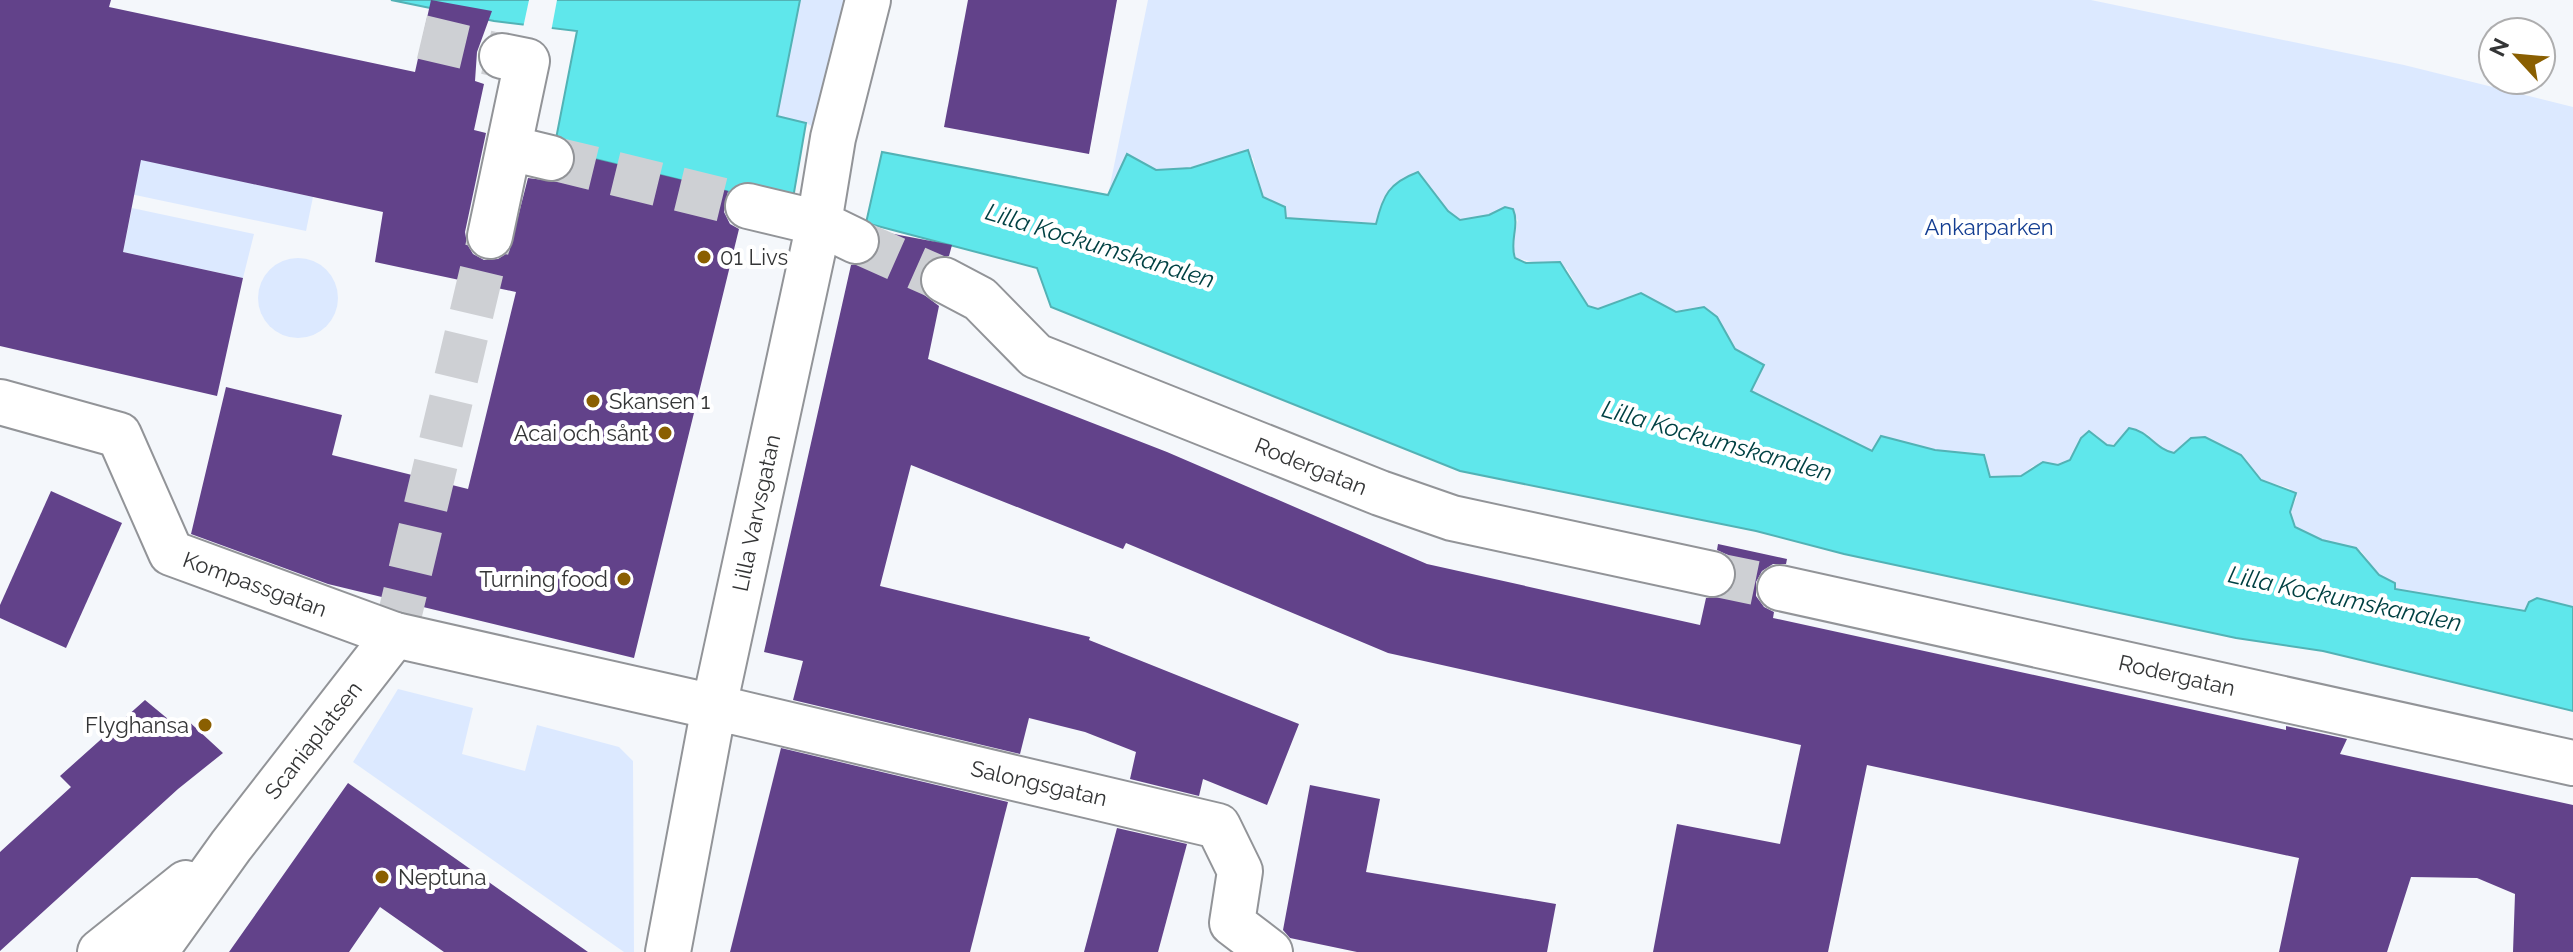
<svg xmlns="http://www.w3.org/2000/svg" width="2573" height="952" viewBox="0 0 2573 952" font-family="Raleway,sans-serif">
<style>
.green{fill:#dce9ff}
.water{fill:#5fe7eb;stroke:#52b2b5;stroke-width:2}
.pier{fill:#f4f7fb}
.building{fill:#62428a}
.lines{fill:none;stroke-linecap:round;stroke-linejoin:round}
.pedestrian-tunnel{stroke:#ced0d4;stroke-width:44;stroke-dasharray:44 22;stroke-linecap:butt}
.minor-tunnel{stroke:#ced0d4;stroke-width:44;stroke-dasharray:44 22;stroke-linecap:butt}
.pedestrian-casing{stroke:#929498;stroke-width:48}
.minor-casing{stroke:#929498;stroke-width:48}
.pedestrian{stroke:#fff;stroke-width:44}
.minor{stroke:#fff;stroke-width:44}
.poi-dot{fill:#8a5f01;stroke:#fff;stroke-width:3}
.labels{text-anchor:middle;stroke-width:8;stroke-linejoin:round;paint-order:stroke}
.park-label{font-size:22px;fill:#133d91;stroke:#fff}
.poi-label{font-size:22px;fill:#343536;stroke:#fff;text-anchor:start}
.street-label{font-size:22px;fill:#343536;stroke:#fff}
.water-label{font-size:24px;font-style:italic;fill:#004143;stroke:#fff}
</style>
<rect width="100%" height="100%" fill="#f4f7fb"/>
<!-- green -->
<g class="green">
<path d="M800 0H868L833 138 806 123 777 116Z"/>
<path d="M1148 0H2091L2404 65 2573 107V607L2537 598 2525 611 2394 589 2395 583 2379 575 2361 551 2322 540 2295 527 2290 511 2297 497 2289 488 2261 480 2241 455 2191 438 2174 453 2165 452 2147 434 2107 446 2096 435 2081 438 2070 460 2058 465 2033 466 2021 476 1990 477 1983 454 1935 450 1881 436 1872 451 1750 391 1764 365 1735 349 1717 317C1692 312 1669 314 1649 297L1624 298 1598 309 1588 306 1567 269 1515 258 1511 248 1518 220 1505 207 1489 215 1460 220 1448 211 1418 172C1390 182 1381 195 1377 224L1286 218 1285 207 1263 197 1253 158C1223 147 1189 178 1155 169 1146 167 1136 159 1127 155L1108 195Z"/>
<path d="M92 149 313 197 306 231 83 184Z"/>
<path d="M132 208 254 234 243 278 123 252Z"/>
<circle cx="298" cy="298" r="40"/>
<path d="M398 689 473 708 462 754 525 771 537 725 619 747 633 761 634 952H624L353 762Z"/>
</g>
<!-- water -->
<g class="water">
<path d="M391 0H800L777 116 806 123 791 210 746 196 554 149 577 31 494 21Z"/>
<path d="M1248 150 1263 197 1285 207 1286 218 1376 224C1383 195 1389 183 1418 172L1448 211 1460 220 1489 215 1505 207 1513 209C1520 226 1509 241 1515 258L1526 263 1560 262 1588 306 1598 309 1641 293 1676 312 1704 307 1717 317 1735 349 1764 365 1751 391 1872 451 1881 436 1935 450 1984 455 1990 477 2021 476 2043 462 2058 465 2070 460 2081 438 2089 431 2107 445 2114 446 2129 428C2149 431 2156 450 2174 453L2191 438 2205 437 2241 455 2261 480 2296 493 2290 512 2295 527 2322 540 2356 548 2379 575 2395 583V589L2525 611 2529 602 2537 598 2573 607V711L2323 651 2236 638 1844 554 1756 531 1460 471 1051 307 1037 268 866 223 882 152 1108 195 1127 154 1156 170 1191 168Z"/>
</g>
<!-- pier -->
<path class="pier" d="M529 0H557L551 32 523 28Z"/>
<!-- building -->
<g class="building">
<path d="M0 0H111L109 7 415 72 431 0 492 11 477 52 475 81 484 84 474 130 486 133 465 232 467 244 473 254 484 260 498 259 509 252 528 178 559 182 570 175 575 154 728 191 724 212 730 224 739 229 634 658 328 584 191 534 226 387 342 415 332 455 468 489 516 292 375 262 383 212 141 160 123 252 243 278 217 396 0 346Z"/>
<path d="M968 0H1117L1089 154 944 127Z"/>
<path d="M878 231 952 245 949 256 930 259 922 269 919 280 923 294 939 306 928 359 1167 452 1427 564 1700 625 1706 598 1720 597 1731 590 1736 580 1735 566 1728 555 1717 550 1718 544 1787 559 1786 564H1773L1762 571 1756 582V596L1764 607 1774 612 1773 618 2286 730V726L2347 739 2340 754 2573 805V952H2513L2515 894 2477 878 2411 877 2387 952H2279L2299 858 1867 765 1828 952H1653L1677 824 1780 844 1801 745 1388 653 1126 543 1123 549 911 465 880 586 1090 637 1089 640 1299 724 1267 805 1203 779 1199 796 1130 779 1136 752 1085 732 1029 718 1020 754 793 700 803 661 764 652 851 265 869 262 878 253 881 240Z"/>
<path d="M51 491 122 523 66 648 0 618V605Z"/>
<path d="M145 700 174 724 185 718 223 753 178 789 0 951V852L71 787 60 776Z"/>
<path d="M781 748 1008 802 970 952H730Z"/>
<path d="M348 783 439 847 588 952H444L380 907 349 952H229Z"/>
<path d="M1310 785 1380 799 1366 872 1556 904 1547 952H1357L1290 938 1283 930Z"/>
<path d="M1117 828 1187 844 1158 952H1084Z"/>
</g>
<g class="lines">
<!-- pedestrian-tunnel -->
<g class="pedestrian-tunnel">
<path d="M422 37 502 56"/>
<path d="M551 158 748 206"/>
<path d="M395 635 490 236"/>
</g>
<!-- minor-tunnel -->
<g class="minor-tunnel">
<path d="M856 241 944 280"/>
<path d="M1712 574 1780 588"/>
</g>
<defs>
<g id="pedestrian">
<path d="M510 148 551 158"/>
<path d="M490 236 527 61 502 56"/>
<path d="M0 402 119 435 171 553 395 635 714 707 819 223 748 206"/>
<path d="M100 952 186 883"/>
<path d="M155 952 231 846 395 635"/>
<path d="M668 952 714 707 1218 826 1240 871 1232 923 1270 952"/>
</g>
<g id="minor">
<path d="M856 241 819 223 833 138 868 0"/>
<path d="M944 280 980 299 1036 356 1380 493 1452 518 1712 574"/>
<path d="M1780 588 2573 763"/>
</g>
</defs>
<!-- pedestrian casing -->
<use href="#pedestrian" class="pedestrian-casing"/>
<!-- minor casing -->
<use href="#minor" class="minor-casing"/>
<!-- pedestrian -->
<use href="#pedestrian" class="pedestrian"/>
<!-- minor -->
<use href="#minor" class="minor"/>
</g>
<!-- markers -->
<g class="poi-dot">
<circle cx="704" cy="257" r="8"/>
<circle cx="593" cy="401" r="8"/>
<circle cx="665" cy="433" r="8"/>
<circle cx="624" cy="579" r="8"/>
<circle cx="205" cy="725" r="8"/>
<circle cx="382" cy="877" r="8"/>
</g>
<g class="labels">
<!-- park labels -->
<g class="park-label">
<text x="1989" y="235">Ankarparken</text>
</g>
<!-- poi labels -->
<g class="poi-label">
<text x="720" y="265">01 Livs</text>
<text x="609" y="409">Skansen 1</text>
<text x="649" y="441" text-anchor="end">Acai och sånt</text>
<text x="608" y="587" text-anchor="end">Turning food</text>
<text x="189" y="733" text-anchor="end">Flyghansa</text>
<text x="398" y="885">Neptuna</text>
</g>
<!-- street labels -->
<g class="street-label">
<text transform="translate(1311 466) rotate(22)" y="8">Rodergatan</text>
<text transform="translate(756 513) rotate(-78)" y="8">Lilla Varvsgatan</text>
<text transform="translate(255 584) rotate(20)" y="8">Kompassgatan</text>
<text transform="translate(2177 675) rotate(13)" y="8">Rodergatan</text>
<text transform="translate(313 740) rotate(-52)" y="8">Scaniaplatsen</text>
<text transform="translate(1039 783) rotate(13)" y="8">Salongsgatan</text>
</g>
<!-- water labels -->
<g class="water-label">
<text transform="translate(1100 246) rotate(17)" y="8">Lilla Kockumskanalen</text>
<text transform="translate(1717 441) rotate(16)" y="8">Lilla Kockumskanalen</text>
<text transform="translate(2345 599) rotate(12)" y="8">Lilla Kockumskanalen</text>
</g>
</g>
<!-- north arrow -->
<g transform="translate(2517 56) rotate(296)"><circle r="38" fill="#ffffff" stroke="#aeaeaf" stroke-width="2"/>
<path d="M0-6L14 30L0 20L-14 30Z" fill="#8a5f01"/>
<text y="-12" font-size="22" font-weight="bold" text-anchor="middle" fill="#343536">N</text>
</g>
</svg>
